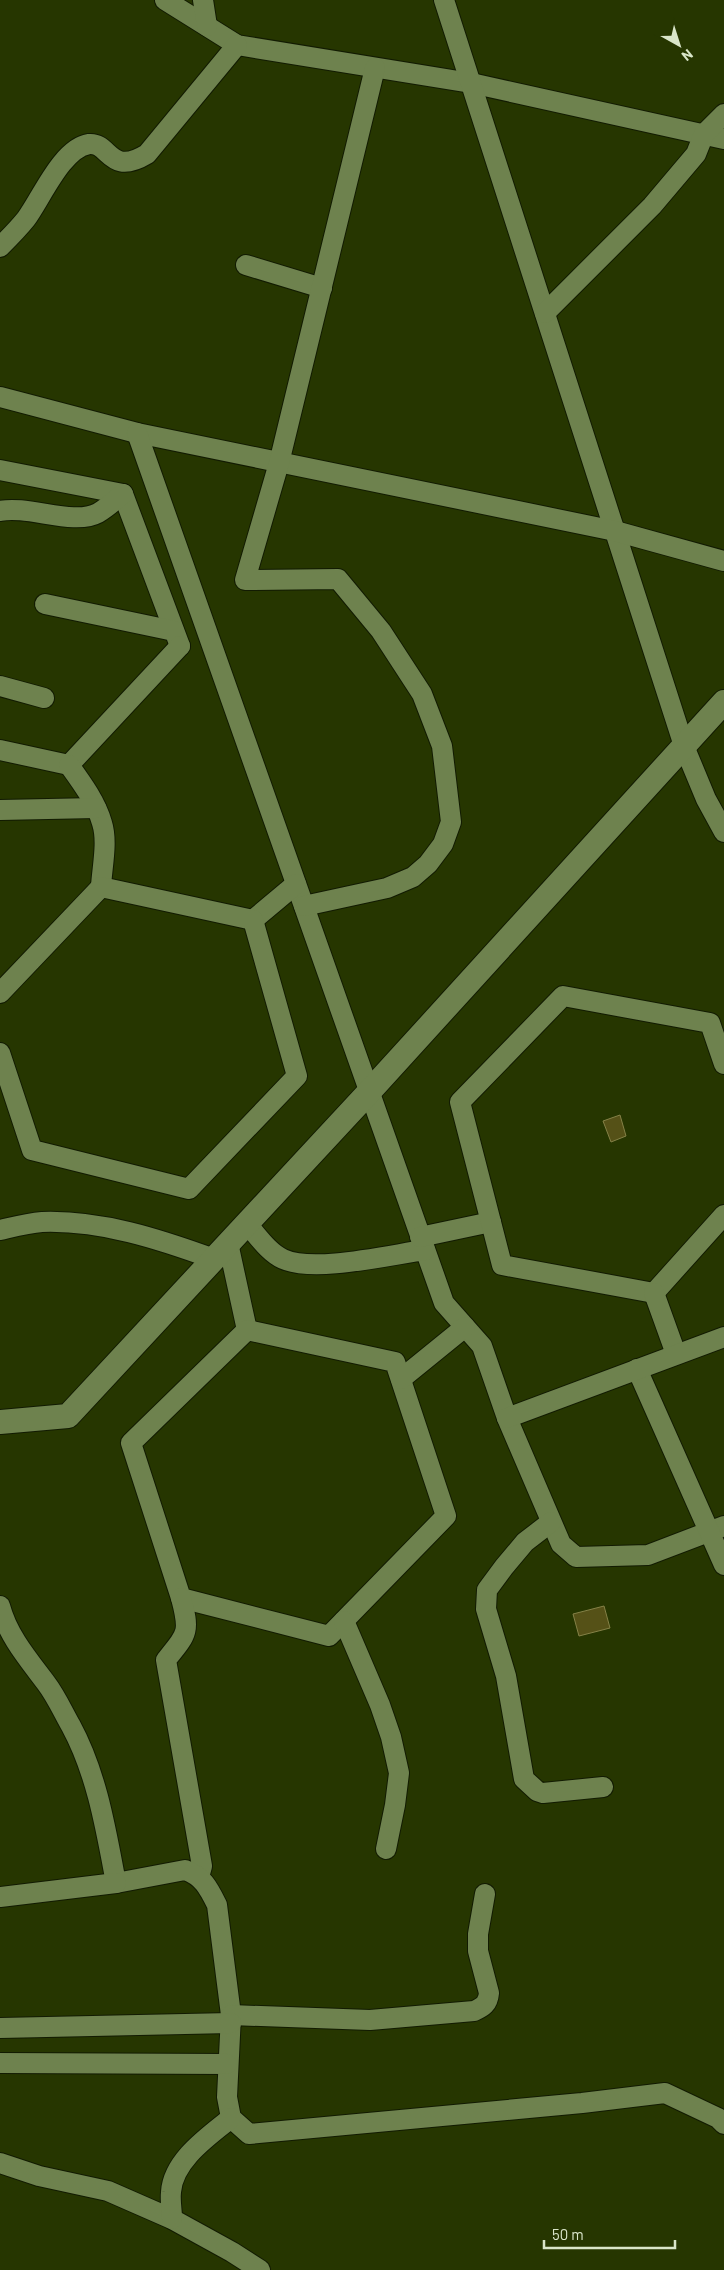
<svg xmlns="http://www.w3.org/2000/svg" width="724" height="2270" viewBox="0 0 724 2270" font-family="Barlow,sans-serif">
<style>
.building{fill:#555117;stroke:#848147}
.lines{fill:none;stroke-linecap:round;stroke-linejoin:round}
.minor-casing{stroke:#121b02;stroke-width:22}
.tertiary-casing{stroke:#121b02;stroke-width:26}
.minor{stroke:#6e824e;stroke-width:20}
.tertiary{stroke:#6e824e;stroke-width:24}
</style>
<rect width="100%" height="100%" fill="#263600"/>
<!-- building -->
<g class="building">
<path d="M620 1115 626 1136 611 1142 603 1121Z"/>
<path d="M604 1606 610 1628 579 1636 573 1614Z"/>
</g>
<g class="lines">
<defs>
<g id="minor">
<path d="M165 0 237 45 471 83 724 139"/>
<path d="M203 0 207 26"/>
<path d="M444 0 684 746 706 799 724 832"/>
<path d="M0 247C9 238 18 229 26 219 41 199 62 148 89 144 110 142 109 177 147 154L237 45"/>
<path d="M246 265 322 288"/>
<path d="M545 313 652 206 696 154 704 134 724 114"/>
<path d="M0 397 137 433 615 531 724 561"/>
<path d="M137 433 444 1303 482 1346 507 1418 561 1544 576 1557 648 1555 724 1526"/>
<path d="M0 470 123 494 180 646"/>
<path d="M0 511C28 505 74 526 98 513 107 508 115 500 123 494"/>
<path d="M45 604 174 631"/>
<path d="M0 686 44 698"/>
<path d="M0 750 69 765 180 646"/>
<path d="M69 765C82 783 96 802 102 823 108 842 102 867 101 887"/>
<path d="M0 810 96 808"/>
<path d="M304 906 387 888 413 877 428 864 443 844 451 822 442 746 422 694 381 631 338 579 245 580 279 463 375 68"/>
<path d="M253 920 296 884"/>
<path d="M0 993 101 887 253 920 297 1076 189 1189 32 1150 0 1053"/>
<path d="M247 1224C257 1235 268 1252 283 1259 314 1273 389 1255 425 1250"/>
<path d="M0 1230C13 1227 28 1223 42 1222 101 1220 159 1239 214 1259"/>
<path d="M420 1237 491 1222"/>
<path d="M228 1243 247 1330"/>
<path d="M654 1293 502 1265 460 1102 563 996 710 1023 724 1064"/>
<path d="M654 1293 724 1215"/>
<path d="M654 1293 676 1354"/>
<path d="M247 1330 395 1362 446 1516 329 1636 181 1598 131 1443Z"/>
<path d="M637 1369 724 1565"/>
<path d="M401 1379 465 1327"/>
<path d="M507 1418 724 1337"/>
<path d="M551 1522 525 1542 504 1567 487 1590 486 1609 506 1676 524 1779 537 1791 543 1793 603 1787"/>
<path d="M181 1598C190 1632 188 1633 166 1660L202 1866 199 1877"/>
<path d="M0 1606C8 1636 28 1659 46 1683 56 1696 63 1712 71 1726 97 1774 106 1830 116 1883L185 1870C203 1876 209 1889 217 1905L231 2015 227 2097 231 2118 249 2134 582 2103 665 2093 718 2118 724 2124"/>
<path d="M344 1621 380 1705 391 1737 399 1773 395 1805 386 1849"/>
<path d="M0 1897 116 1883"/>
<path d="M231 2015 370 2020 474 2011C483 2007 488 2004 489 1993L478 1951V1934L485 1894"/>
<path d="M0 2028 231 2023"/>
<path d="M0 2063 227 2064"/>
<path d="M0 2163 39 2176 108 2191 172 2219 232 2252 260 2270"/>
<path d="M172 2219C172 2210 170 2201 171 2192 173 2160 209 2136 231 2118"/>
</g>
<path id="tertiary" d="M0 1422 68 1416 369 1092 724 702"/>
</defs>
<!-- minor casing -->
<use href="#minor" class="minor-casing"/>
<!-- tertiary casing -->
<use href="#tertiary" class="tertiary-casing"/>
<!-- minor -->
<use href="#minor" class="minor"/>
<!-- tertiary -->
<use href="#tertiary" class="tertiary"/>
</g>
<!-- north arrow -->
<g transform="translate(679 45) rotate(141)" stroke="#263600" stroke-width="4" paint-order="stroke">
<path d="M0-4L9 19L0 12L-9 19Z" fill="#d9e5c9"/>
<text y="-8" font-size="14" font-weight="bold" text-anchor="middle" fill="#d9e5c9">N</text>
</g>
<!-- scale -->
<path d="M544 2240v8h131v-8" fill="none" stroke="#d9e5c9" stroke-width="2.5"/>
<text x="552" y="2240" font-size="15" fill="#d9e5c9" stroke="#263600" stroke-width="4" paint-order="stroke">50 m</text>
</svg>
